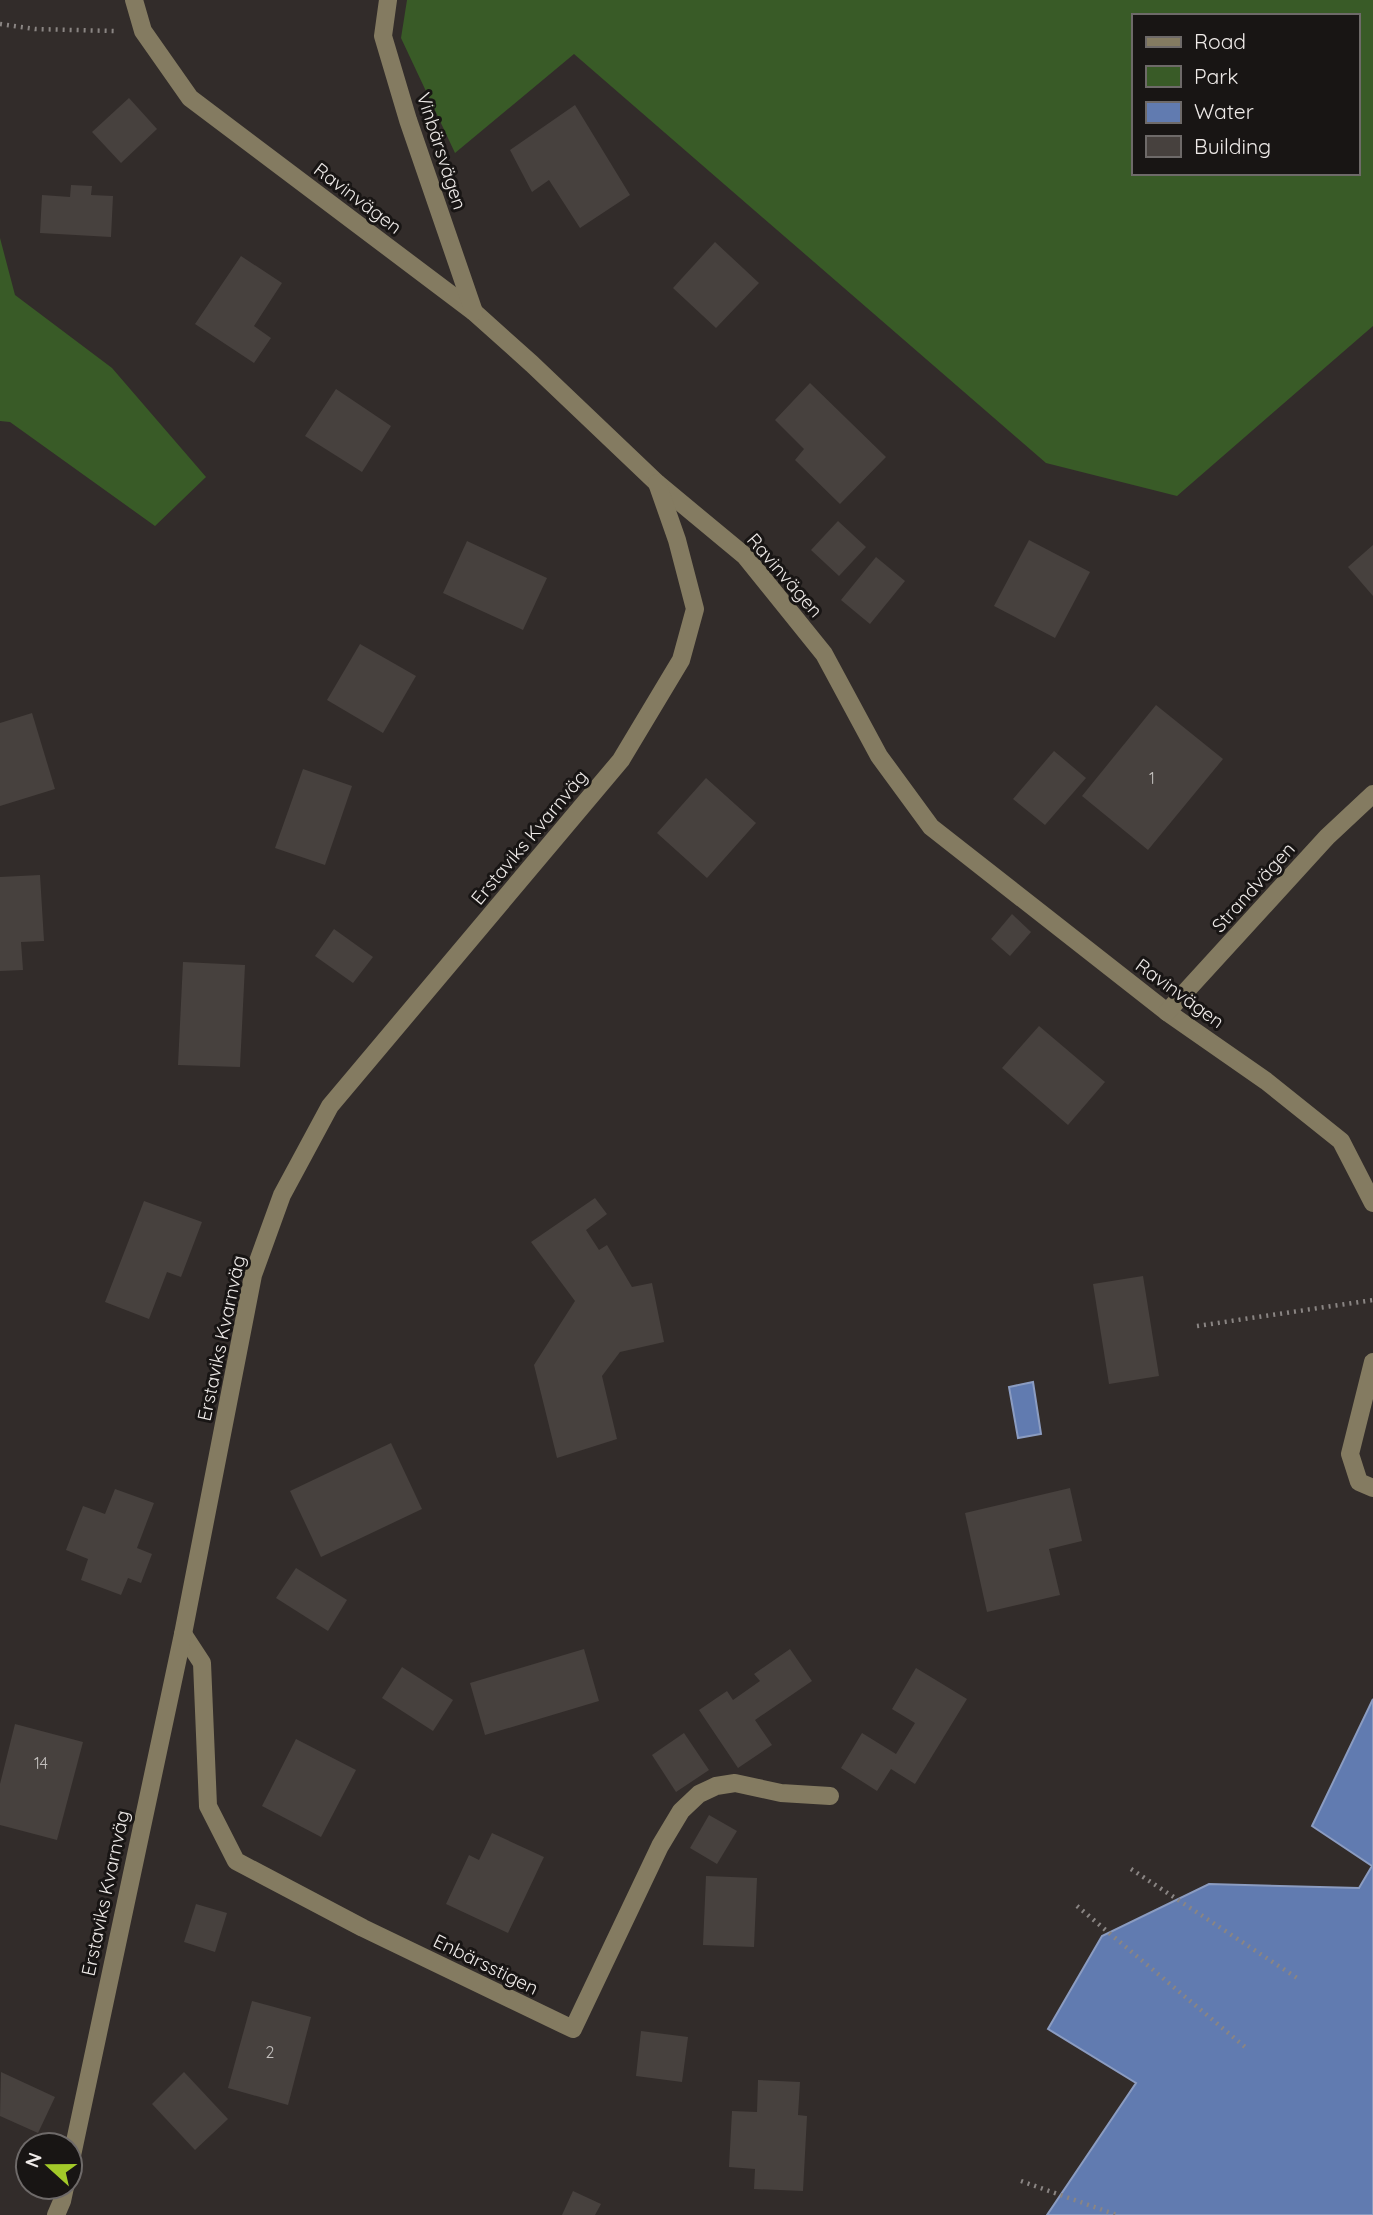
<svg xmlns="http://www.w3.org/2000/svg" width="1373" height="2215" viewBox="0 0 1373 2215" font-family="Quicksand,sans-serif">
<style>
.green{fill:#395b27;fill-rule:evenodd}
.water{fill:#617bb0;stroke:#8b9cc1;stroke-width:2}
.building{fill:#47413e}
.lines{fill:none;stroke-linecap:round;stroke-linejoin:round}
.path{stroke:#8a8583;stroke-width:4.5;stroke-dasharray:2 5;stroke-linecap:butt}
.minor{stroke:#847b61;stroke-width:18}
.labels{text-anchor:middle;stroke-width:6;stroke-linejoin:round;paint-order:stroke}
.number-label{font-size:16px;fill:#c4c0be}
.street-label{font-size:19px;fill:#eeeae8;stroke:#181514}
</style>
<rect width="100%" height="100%" fill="#322c2a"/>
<!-- green -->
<g class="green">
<path d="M407 0H1373V326L1177 496 1046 463 574 54 455 153 401 38ZM1133 16H1357V173H1133Z"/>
<path d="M0 238 15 295 112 368 206 477 155 526 10 422 0 421Z"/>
</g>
<!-- water -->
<g class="water">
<path d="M1033 1382 1041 1434 1018 1438 1009 1387Z"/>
<path d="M1373 1699V2215H1047L1136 2083 1048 2029 1102 1936 1209 1884 1359 1888 1372 1866 1312 1826Z"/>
</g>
<!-- building -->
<g class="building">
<path d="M129 98 157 129 121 163 92 132Z"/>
<path d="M575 105 630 195 580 228 549 180 532 192 510 150Z"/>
<path d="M71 185 92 186 91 195 113 196 111 237 40 233 42 195 70 197Z"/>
<path d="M715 242 759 283 716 328 673 288Z"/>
<path d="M241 256 282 283 254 326 271 338 254 363 195 324Z"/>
<path d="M810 383 886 457 840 504 795 460 804 449 775 420Z"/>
<path d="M336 389 391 426 362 472 305 436Z"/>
<path d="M838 521 866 547 839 576 811 550Z"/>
<path d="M1029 540 1090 572 1055 638 994 606Z"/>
<path d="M467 541 547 578 523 630 443 593Z"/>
<path d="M1373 545V596L1348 567Z"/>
<path d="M876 557 905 581 870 624 841 600Z"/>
<path d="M360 644 416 676 383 733 327 700Z"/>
<path d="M1156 705 1223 759 1148 850 1082 796Z"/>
<path d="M32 713 55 789 0 806V723Z"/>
<path d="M1054 751 1086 778 1045 825 1013 799Z"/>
<path d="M303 769 352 786 325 865 275 848Z"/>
<path d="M706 778 756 823 707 878 657 833Z"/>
<path d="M40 875 44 941 21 942 23 970 0 971V877Z"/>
<path d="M1012 914 1031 932 1010 956 991 939Z"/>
<path d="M334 929 373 957 353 983 315 956Z"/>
<path d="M183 962 245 965 240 1067 178 1065Z"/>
<path d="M1039 1026 1105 1082 1068 1125 1002 1068Z"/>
<path d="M595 1198 607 1214 586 1230 599 1250 607 1245 632 1287 652 1283 664 1342 620 1352 602 1376 617 1439 557 1458 534 1365 575 1301 531 1242Z"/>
<path d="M144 1201 202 1222 181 1277 167 1272 149 1319 105 1302Z"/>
<path d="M1143 1276 1159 1376 1109 1384 1093 1284Z"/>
<path d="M391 1443 422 1509 321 1557 290 1491Z"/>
<path d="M1070 1488 1082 1541 1049 1549 1060 1595 987 1612 965 1513Z"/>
<path d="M115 1489 154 1503 137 1548 152 1554 141 1583 128 1578 121 1595 81 1580 88 1559 66 1550 83 1506 105 1514Z"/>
<path d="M296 1568 347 1600 328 1631 276 1598Z"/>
<path d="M584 1649 599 1701 485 1735 470 1683Z"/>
<path d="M790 1649 812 1681 755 1720 772 1745 738 1768 699 1710 727 1691 733 1700 760 1681 754 1674Z"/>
<path d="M402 1667 453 1700 433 1731 382 1698Z"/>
<path d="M916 1668 967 1699 915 1784 891 1769 877 1791 841 1768 862 1733 896 1754 915 1723 892 1709Z"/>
<path d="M15 1724 83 1742 57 1840 0 1825V1784Z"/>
<path d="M684 1733 709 1770 676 1792 652 1755Z"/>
<path d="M296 1739 356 1770 321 1837 262 1806Z"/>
<path d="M709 1815 737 1831 717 1864 690 1848Z"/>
<path d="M492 1833 544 1857 508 1933 446 1904 469 1855 479 1860Z"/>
<path d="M706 1876 757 1878 754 1947 703 1945Z"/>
<path d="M196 1904 227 1913 215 1952 184 1942Z"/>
<path d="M252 2001 311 2017 288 2105 228 2088Z"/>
<path d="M641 2031 688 2037 682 2082 636 2076Z"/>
<path d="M1 2072 55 2097 38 2133 0 2116Z"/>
<path d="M184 2072 228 2119 195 2150 152 2104Z"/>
<path d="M758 2080 800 2082 798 2115 807 2116 803 2191 754 2189 755 2169 729 2167 732 2111 757 2112Z"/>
<path d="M573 2191 601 2204 595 2215H562Z"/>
</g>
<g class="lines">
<!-- path -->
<g class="path">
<path d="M0 24 35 29 114 31"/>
<path d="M1197 1326 1373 1300"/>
<path d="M1131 1869 1297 1978"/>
<path d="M1077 1906 1245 2047"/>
<path d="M1021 2181 1117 2215"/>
</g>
<!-- minor -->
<g class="minor">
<path d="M134 0 143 31 190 98 474 312 532 364 657 483 745 556 824 654 879 756 931 827 1167 1012 1266 1081 1341 1141 1373 1203"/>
<path d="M388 0 383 36 408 120 474 312"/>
<path d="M1167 1012 1327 837 1373 794"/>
<path d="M1373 1362 1350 1454 1359 1482 1373 1488"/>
<path d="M183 1634 202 1663 208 1806 236 1861 363 1928 573 2029 660 1846 681 1811 699 1794 716 1786 735 1783 781 1793 830 1796"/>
<path d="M70 2165 183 1634 253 1275 282 1195 330 1106 621 760 681 660 695 609 677 540 657 483"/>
<path d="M56 2215 62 2201 65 2187"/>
</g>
</g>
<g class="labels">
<!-- number labels -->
<g class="number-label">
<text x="1152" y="784">1</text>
<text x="41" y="1769">14</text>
<text x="270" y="2058">2</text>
</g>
<!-- street labels -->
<g class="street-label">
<text transform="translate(442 151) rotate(72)" y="7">Vinbärsvägen</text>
<text transform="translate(358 198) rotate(37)" y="7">Ravinvägen</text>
<text transform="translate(785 575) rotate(49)" y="7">Ravinvägen</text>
<text transform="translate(529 837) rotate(-50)" y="7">Erstaviks Kvarnväg</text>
<text transform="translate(1253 887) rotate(-48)" y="7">Strandvägen</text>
<text transform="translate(1180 993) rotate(36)" y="7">Ravinvägen</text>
<text transform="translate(221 1338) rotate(-78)" y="7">Erstaviks Kvarnväg</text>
<text transform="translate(105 1893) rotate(-78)" y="7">Erstaviks Kvarnväg</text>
<text transform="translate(486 1964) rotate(26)" y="7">Enbärsstigen</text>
</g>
</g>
<!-- legend -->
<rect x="1132" y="14" width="228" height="161" fill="#181514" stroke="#6e6a69" stroke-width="2"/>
<rect x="1146" y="37" width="35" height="10" fill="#847b61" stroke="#6e6a69" stroke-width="2"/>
<text x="1194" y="49" font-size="21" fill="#eeeae8">Road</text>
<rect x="1146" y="66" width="35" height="21" fill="#395b27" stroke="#6e6a69" stroke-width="2"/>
<text x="1194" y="84" font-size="21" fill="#eeeae8">Park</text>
<rect x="1146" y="102" width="35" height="21" fill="#617bb0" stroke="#6e6a69" stroke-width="2"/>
<text x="1194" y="119" font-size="21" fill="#eeeae8">Water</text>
<rect x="1146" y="136" width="35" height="21" fill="#47413e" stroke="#6e6a69" stroke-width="2"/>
<text x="1194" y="154" font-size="21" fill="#eeeae8">Building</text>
<!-- north arrow -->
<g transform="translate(49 2166) rotate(291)"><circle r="33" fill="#181514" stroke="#6e6a69" stroke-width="2"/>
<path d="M0-5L12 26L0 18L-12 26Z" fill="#a2c929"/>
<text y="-10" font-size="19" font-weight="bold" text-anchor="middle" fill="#eeeae8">N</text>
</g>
</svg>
